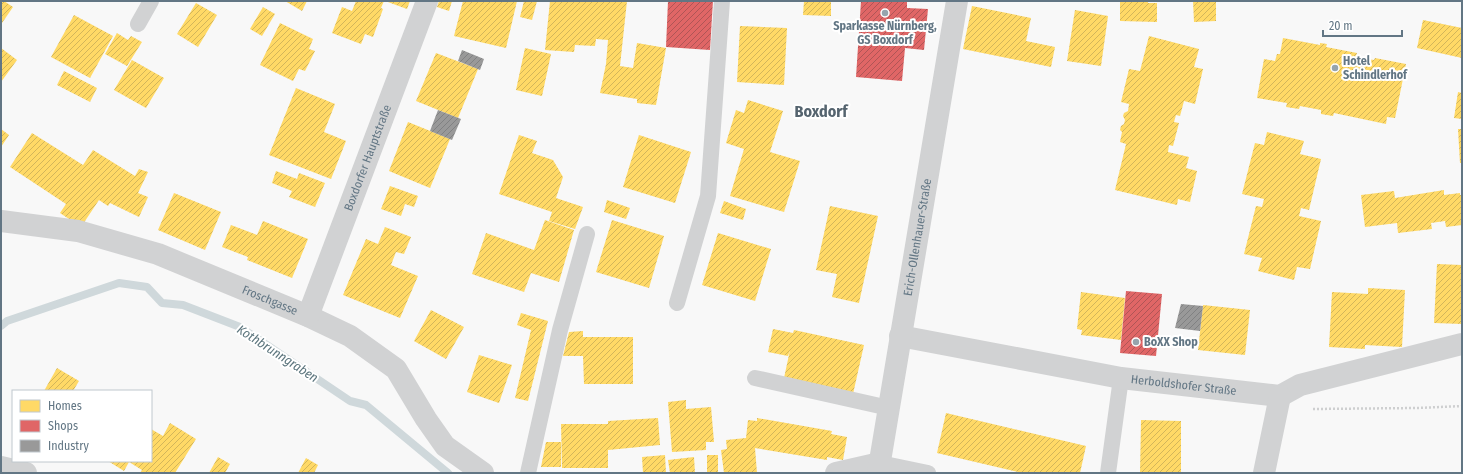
<svg xmlns="http://www.w3.org/2000/svg" width="1463" height="474" viewBox="0 0 1463 474" font-family="'Fira Sans Condensed',sans-serif">
<style>
.homes{fill:url(#homes-hatch)}
.shops{fill:url(#shops-hatch)}
.industry{fill:url(#industry-hatch)}
.lines{fill:none;stroke-linecap:round;stroke-linejoin:round}
.stream{stroke:#cfd8db;stroke-width:8}
.path{stroke:#cecfd0;stroke-width:2.5;stroke-dasharray:2 2;stroke-linecap:butt}
.service{stroke:#d1d2d3;stroke-width:16}
.minor{stroke:#d1d2d3;stroke-width:22}
.poi-dot{fill:#96a4ad;stroke:#fff;stroke-width:1.5}
.labels{text-anchor:middle;stroke-width:4;stroke-linejoin:round;paint-order:stroke}
.poi-label{font-size:12px;font-weight:bold;fill:#627684;stroke:#fff;text-anchor:start}
.street-label{font-size:12px;fill:#627684;stroke:#fff}
.water-label{font-size:13px;font-style:italic;fill:#5d767e;stroke:#fff}
.district-label{font-size:16px;font-weight:bold;fill:#55646f;stroke:#fff}
</style>
<defs>
<pattern id="homes-hatch" width="6" height="6" patternUnits="userSpaceOnUse"><rect width="6" height="6" fill="#ffd966"/><path d="M-1 1l2-2M0 6l6-6M5 7l2-2" fill="none" stroke="#d2b55a"/></pattern>
<pattern id="shops-hatch" width="6" height="6" patternUnits="userSpaceOnUse"><rect width="6" height="6" fill="#e06666"/><path d="M-1 1l2-2M0 6l6-6M5 7l2-2" fill="none" stroke="#af5556"/></pattern>
<pattern id="industry-hatch" width="6" height="6" patternUnits="userSpaceOnUse"><rect width="6" height="6" fill="#999"/><path d="M-1 1l2-2M0 6l6-6M5 7l2-2" fill="none" stroke="#808182"/></pattern>
</defs>
<rect width="100%" height="100%" fill="#f8f8f8"/>
<!-- homes -->
<g class="homes">
<path d="M1 1H4L13 7 2 23 1 22Z"/>
<path d="M285 1H307L302 11Z"/>
<path d="M356 1H384L381 8 383 9 373 37 365 34 361 44 332 33 342 7 352 11Z"/>
<path d="M385 1H410L407 9Z"/>
<path d="M439 1H452L449 11 437 7Z"/>
<path d="M463 1H517L506 48 454 36Z"/>
<path d="M524 1H537L532 20 520 17Z"/>
<path d="M550 1H627L620 66 633 68 637 43 666 48 656 105 637 103V99L600 93 606 64 608 40 596 39 595 46 575 45 574 52 545 50Z"/>
<path d="M804 1H831V16L803 15Z"/>
<path d="M1120 1H1148V3H1157V22L1120 21Z"/>
<path d="M1193 1H1216V21L1194 22Z"/>
<path d="M196 3 217 15 198 47 177 34Z"/>
<path d="M972 6 1031 18 1026 41 1055 47 1051 67 963 49Z"/>
<path d="M263 7 275 14 262 36 250 29Z"/>
<path d="M1075 10 1108 16 1101 66 1067 61Z"/>
<path d="M74 15 113 36 90 78 51 57Z"/>
<path d="M1423 20 1462 28V58L1417 48Z"/>
<path d="M280 23 313 39 309 49 315 51 305 71 299 69 293 81 260 65Z"/>
<path d="M740 26 787 28 784 85 737 82Z"/>
<path d="M117 33 128 40 131 36 142 42 127 66 105 54Z"/>
<path d="M1149 36 1199 49 1194 67 1203 69 1195 104 1184 101 1180 116 1176 115 1174 122 1179 123 1173 146 1169 145 1168 152 1189 157 1186 168 1197 171 1190 202 1178 199 1177 205 1115 190 1126 144 1120 142 1122 132 1120 130 1121 126 1124 124 1125 120 1123 116 1124 113 1128 111 1129 104 1121 102 1129 69 1140 71Z"/>
<path d="M1283 38 1320 45V43L1327 44 1326 47 1357 53 1356 57 1374 60 1375 58 1406 64 1395 118 1387 117 1386 124 1334 113 1333 116 1321 114V110L1300 106 1299 109 1286 107 1287 103 1257 98 1264 59 1275 61 1277 54H1280Z"/>
<path d="M1 48 17 60 1 82Z"/>
<path d="M525 48 551 54 542 96 516 90Z"/>
<path d="M436 53 478 69 458 118 416 101Z"/>
<path d="M132 60 164 78 146 108 114 90Z"/>
<path d="M64 71 97 88 90 102 57 85Z"/>
<path d="M296 88 335 104 324 132 346 141 331 179 269 155Z"/>
<path d="M1458 92 1462 93V119L1454 118Z"/>
<path d="M748 100 783 111 770 152 800 161 784 212 730 196 744 149 726 143 736 110 744 113Z"/>
<path d="M408 122 450 139 430 188 389 171Z"/>
<path d="M1 129 9 135 1 147Z"/>
<path d="M1458 129H1462V163H1460Z"/>
<path d="M1267 132 1304 141 1300 154 1321 159 1309 210 1301 208 1299 216 1321 221 1310 269 1297 267 1294 280 1258 271 1262 258 1244 254 1256 206 1262 207 1264 199 1242 194 1255 143 1264 145Z"/>
<path d="M32 133 83 165 93 150 135 176 139 169 148 172 138 193 148 197 139 217 110 203 108 206 99 200 81 227 60 213 66 204 10 167Z"/>
<path d="M519 135 537 141 532 153 553 160 563 177 556 198 583 207 575 229 549 221 552 212 499 194Z"/>
<path d="M639 135 691 152 675 203 623 187Z"/>
<path d="M276 171 297 179 299 173 325 183 315 207 289 197 292 191 272 183Z"/>
<path d="M390 186 418 196 414 207 405 204 401 216 381 209Z"/>
<path d="M1444 190V195L1460 193V195H1462V225L1446 227 1445 221 1431 223 1432 229 1398 233 1397 223 1365 227 1361 195 1394 191 1395 198Z"/>
<path d="M174 193 221 212 205 250 158 230Z"/>
<path d="M607 200 630 208 626 219 604 212Z"/>
<path d="M724 201 746 209 743 220 720 213Z"/>
<path d="M830 206 878 216 859 303 832 297 837 274 816 270Z"/>
<path d="M545 220 574 230 559 282 531 273 524 292 472 274 486 233 534 250Z"/>
<path d="M612 220 664 236 649 288 596 272Z"/>
<path d="M263 221 308 239 292 278 247 260 248 257 222 247 231 225 257 235Z"/>
<path d="M385 227 411 237 404 254 396 252 391 265 418 276 400 318 343 295 366 239 378 244Z"/>
<path d="M718 233 771 249 755 301 702 285Z"/>
<path d="M1437 264 1462 265V324L1434 323Z"/>
<path d="M1368 288 1405 290 1402 347 1365 345V349L1329 347 1332 292 1368 294Z"/>
<path d="M1081 292 1125 298 1121 340 1081 335 1082 330 1077 329Z"/>
<path d="M1203 305 1250 310 1245 355 1198 350Z"/>
<path d="M431 310 464 327 446 359 414 341Z"/>
<path d="M521 313 548 321 528 401 515 398 531 330 517 325Z"/>
<path d="M773 329 793 333 794 330 864 345 853 394 784 378 790 350 788 356 768 352Z"/>
<path d="M583 331V337H633V384H584L583 356H563L569 332Z"/>
<path d="M479 355 512 365 499 403 467 392Z"/>
<path d="M57 368 79 381 73 391H44Z"/>
<path d="M686 400V409L711 407 714 442H706V450L672 452 668 402Z"/>
<path d="M946 413 1086 446 1080 473H1022L937 453Z"/>
<path d="M658 418 660 445 608 450V468H562L561 424H608V421Z"/>
<path d="M757 418 832 431 831 434 847 437 843 460 827 457V460L755 448 757 473H724L721 450 727 449 726 440 746 438 748 420 757 421Z"/>
<path d="M1141 420 1181 421V473H1140Z"/>
<path d="M170 423 196 439 175 473H140L142 470 129 462 124 471 108 461H151V429L163 436Z"/>
<path d="M546 442H561V467H541Z"/>
<path d="M665 455 666 473H643L642 457Z"/>
<rect x="707" y="455" width="11" height="18"/>
<path d="M218 457 230 464 225 473H209Z"/>
<path d="M694 457 695 473H670L668 460Z"/>
<path d="M306 458 318 465 314 473H298Z"/>
</g>
<!-- shops -->
<g class="shops">
<path d="M668 1H713L710 50 666 47Z"/>
<path d="M861 1H907V8L928 9 924 50 905 48 902 81 856 77Z"/>
<path d="M1126 291 1162 294 1156 356 1120 353Z"/>
</g>
<!-- industry -->
<g class="industry">
<path d="M462 50 484 59 480 70 458 61Z"/>
<path d="M438 110 461 119 452 140 430 131Z"/>
<path d="M1181 304 1203 306 1200 331 1175 328Z"/>
</g>
<g class="lines">
<!-- stream -->
<path class="stream" d="M1 326 7 321 119 283 147 287 162 303 183 305 240 327 350 401 366 405 448 473"/>
<!-- path -->
<path class="path" d="M1313 409 1418 408 1462 406"/>
<!-- service -->
<g class="service">
<path d="M138 24 151 1"/>
<path d="M677 303 708 196 722 1"/>
<path d="M755 378 889 408"/>
<path d="M880 463 928 473"/>
<path d="M528 473 560 330 587 234"/>
<path d="M1108 473 1121 378"/>
</g>
<!-- minor -->
<g class="minor">
<path id="s1" d="M1 221 78 231 158 254 308 316 350 336 396 369 426 419 445 446 483 473"/>
<path id="s2" d="M308 316 427 1"/>
<path id="s3" d="M900 336 1121 378 1280 396 1300 385 1462 344"/>
<path d="M1 467 26 473"/>
<path d="M836 473 880 463"/>
<path id="s4" d="M878 473 957 1"/>
<path d="M1264 473 1280 396"/>
</g>
</g>
<!-- markers -->
<g class="poi-dot">
<circle cx="885" cy="13" r="4"/>
<circle cx="1335" cy="68" r="4"/>
<circle cx="1136" cy="342" r="4"/>
</g>
<g class="labels">
<!-- poi labels -->
<g class="poi-label">
<text x="885" y="30" text-anchor="middle">Sparkasse Nürnberg,<tspan x="885" dy="14">GS Boxdorf</tspan></text>
<text x="1343" y="65">Hotel<tspan x="1343" dy="14">Schindlerhof</tspan></text>
<text x="1144" y="346">BoXX Shop</text>
</g>
<!-- street labels -->
<g class="street-label">
<text dy="4" stroke="none"><textPath href="#s2" startOffset="169">Boxdorfer Hauptstraße</textPath></text>
<text dy="4" stroke="none"><textPath href="#s4" startOffset="239">Erich-Ollenhauer-Straße</textPath></text>
<text dy="4" stroke="none"><textPath href="#s1" startOffset="282">Froschgasse</textPath></text>
<text dy="4" stroke="none"><textPath href="#s3" startOffset="288">Herboldshofer Straße</textPath></text>
</g>
<!-- water labels -->
<g class="water-label">
<text transform="translate(278 353) rotate(33)" y="5">Kothbrunngraben</text>
</g>
<!-- district labels -->
<g class="district-label">
<text x="821" y="117">Boxdorf</text>
</g>
</g>
<!-- border -->
<rect width="1463" height="474" fill="none" stroke="#627684" stroke-width="4"/>
<!-- legend -->
<rect x="12" y="390" width="140" height="72" fill="#ffffff" stroke="#c0c8ce"/>
<rect x="20" y="400" width="20" height="12" fill="#ffd966" stroke="#c0c8ce"/>
<text x="48" y="410" font-size="12" fill="#627684">Homes</text>
<rect x="20" y="420" width="20" height="12" fill="#e06666" stroke="#c0c8ce"/>
<text x="48" y="430" font-size="12" fill="#627684">Shops</text>
<rect x="20" y="440" width="20" height="12" fill="#999999" stroke="#c0c8ce"/>
<text x="48" y="450" font-size="12" fill="#627684">Industry</text>
<!-- scale -->
<path d="M1323 30v6h79v-6" fill="none" stroke="#627684" stroke-width="2"/>
<text x="1329" y="30" font-size="12" fill="#627684" stroke="#ffffff" stroke-width="3" paint-order="stroke">20 m</text>
</svg>
